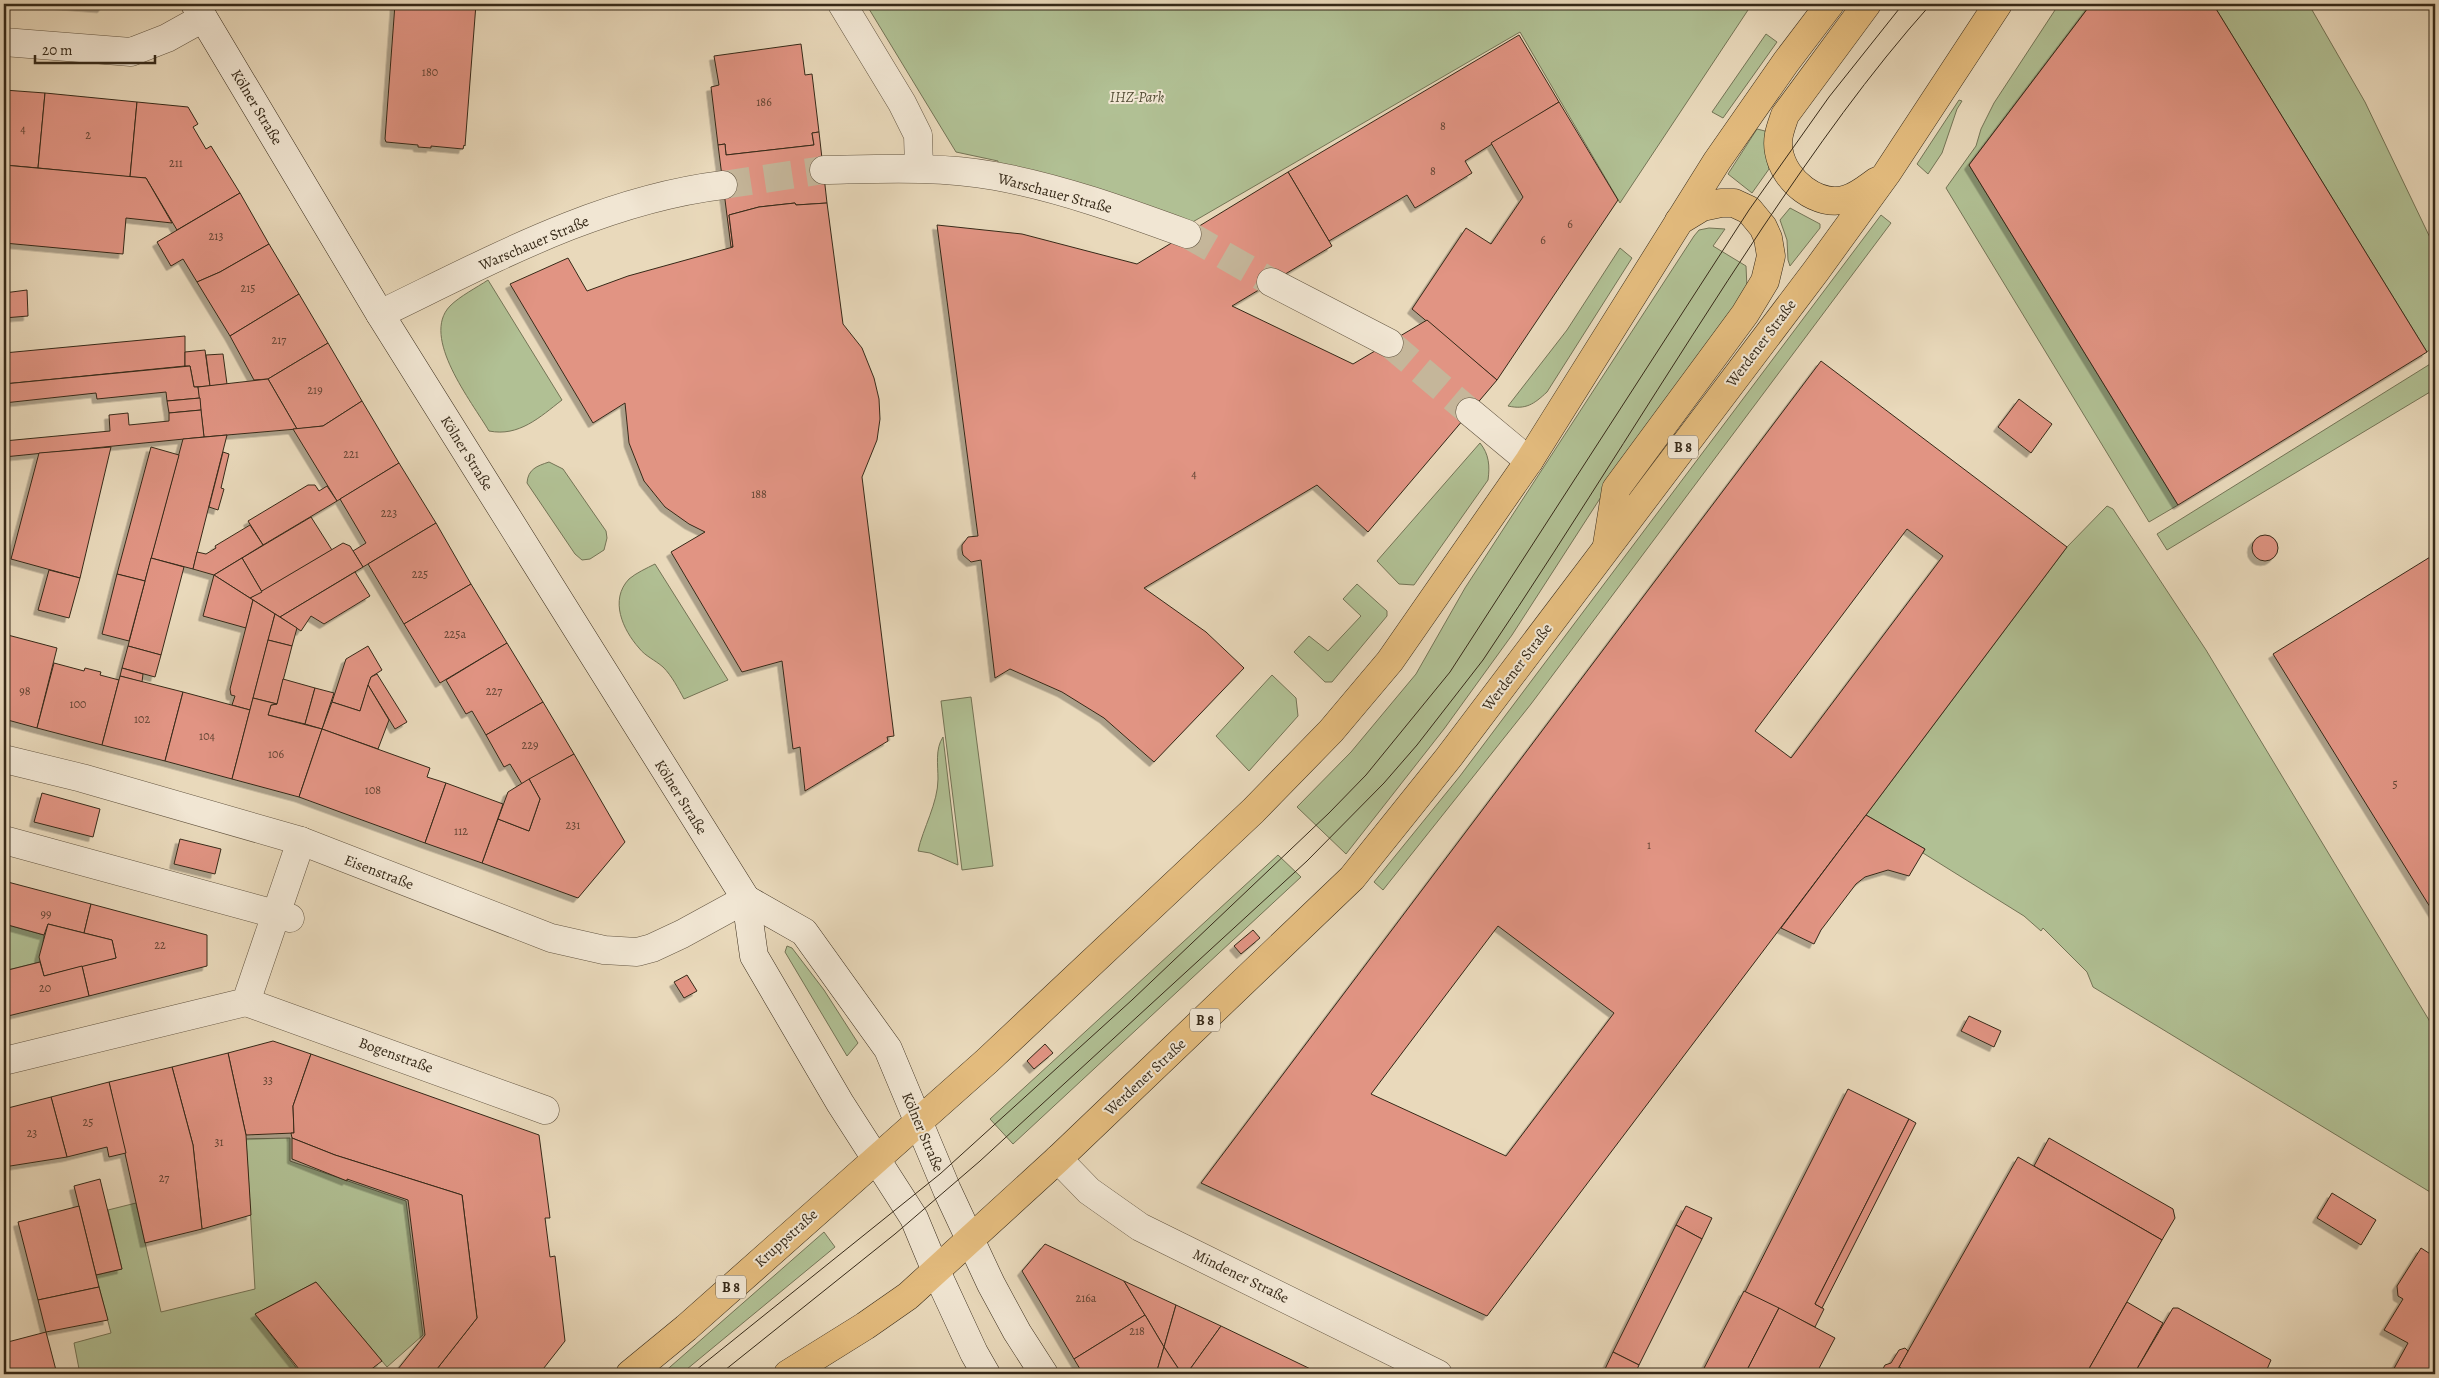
<svg xmlns="http://www.w3.org/2000/svg" width="2439" height="1378" viewBox="0 0 2439 1378" font-family="Alegreya,serif">
<style>
.green{fill:#b1c094;stroke:#747456}
.building{fill:#e19483;stroke:#362918;fill-rule:evenodd;filter:url(#shadow)}
.lines{fill:none;stroke-linecap:round;stroke-linejoin:round}
.minor-tunnel{stroke:#c5b69a;stroke-width:28;stroke-dasharray:28 14;stroke-linecap:butt}
.pedestrian-casing{stroke:#635541;stroke-width:29}
.minor-casing{stroke:#635541;stroke-width:29}
.secondary-casing{stroke:#362918;stroke-width:29}
.primary-casing{stroke:#362918;stroke-width:29}
.pedestrian{stroke:#f1e6d3;stroke-width:28}
.minor{stroke:#f1e6d3;stroke-width:28}
.secondary{stroke:#f1e6d3;stroke-width:28}
.primary{stroke:#e4bc7e;stroke-width:28}
.tram{stroke:#362918;stroke-width:1}
.labels{text-anchor:middle;stroke-width:4;stroke-linejoin:round;paint-order:stroke}
.number-label{font-size:12px;fill:#614433}
.shield{fill:#f1e6d3;stroke:#6e6250;stroke-width:1}
.shield-label{font-size:14px;font-weight:bold;fill:#362918}
.park-label{font-size:15px;font-style:italic;fill:#554f37;stroke:#f1e6d3}
.street-label{font-size:15px;fill:#362918;stroke:#f1e6d3}
</style>
<defs>
<filter id="shadow"><feDropShadow dx="-4.5" dy="4.5" stdDeviation="0" flood-color="#0004"/></filter>
</defs>
<rect width="100%" height="100%" fill="#e9d9bb"/>
<filter id="stains"><feTurbulence type="fractalNoise" baseFrequency=".004" numOctaves="4"/><feColorMatrix values="0 0 0 0 .2 0 0 0 0 .09 0 0 0 0 .02 0 0 0 .5 -.17"/></filter>
<radialGradient id="worn" r=".72"><stop offset=".6" stop-color="#630" stop-opacity="0"/><stop offset="1" stop-color="#630" stop-opacity=".3"/></radialGradient>
<!-- green -->
<g class="green">
<path d="M866 4H1752L1620 203 1520 32 1184 227 998 168V161L956 152Z"/>
<path d="M2059 4H2091L1969 165 2178 505 2149 522 1946 188 1976 146 1981 129 1994 103Z"/>
<path d="M2213 4H2308L2312 10 2365 102 2435 248V345L2427 352Z"/>
<path d="M1766 34 1777 42 1723 118 1712 112Z"/>
<path d="M1959 100 1962 101 1957 109 1942 153 1928 174 1917 164Z"/>
<path d="M1757 129 1765 131C1770 142 1766 158 1769 169L1752 193 1728 174Z"/>
<path d="M1790 208 1820 224V228L1790 266 1788 260 1787 240 1780 220Z"/>
<path d="M1881 215 1891 223 1531 704 1383 890 1374 882 1460 776Z"/>
<path d="M1709 228 1725 229 1713 246 1746 266 1747 288 1610 483 1512 635 1444 729 1346 854 1297 807 1351 752 1416 674 1465 588 1694 236 1699 230Z"/>
<path d="M1620 248 1632 258 1547 392C1534 404 1526 410 1508 406L1567 330Z"/>
<path d="M488 280 562 400C540 417 519 437 489 431 472 402 420 337 450 306 460 296 476 288 488 280Z"/>
<path d="M2435 361V389L2167 550 2157 534Z"/>
<path d="M1480 443C1489 454 1490 466 1488 480L1414 585 1399 584 1377 561Z"/>
<path d="M549 462 563 469 606 531 607 538 604 550 590 559 582 560 575 554 527 483C528 469 537 466 549 462Z"/>
<path d="M2107 506 2113 509 2206 650 2435 1030V1195L2093 987 2087 972 2043 928 2041 931 2024 916 1923 853 1925 849 1866 815 2067 547Z"/>
<path d="M655 564 728 680 684 699C678 688 672 676 663 667 655 660 645 656 639 648 623 630 609 600 629 579 636 573 647 568 655 564Z"/>
<path d="M1357 584 1387 611V616L1332 682H1325L1294 652 1309 636 1328 651 1361 616 1343 599Z"/>
<path d="M1272 675 1296 698 1298 716 1249 771 1216 736Z"/>
<path d="M971 697 993 866 962 870 941 701Z"/>
<path d="M943 737 958 865 930 853 918 851C923 828 938 803 938 779 938 765 935 749 943 737Z"/>
<path d="M1278 855 1301 877 1013 1144 990 1119Z"/>
<path d="M8 925 44 935 40 962 4 971V935Z"/>
<path d="M787 946 792 948 824 990 858 1043 847 1056 785 952Z"/>
<path d="M290 1138V1161L406 1201 423 1335 387 1367 316 1282 255 1314 301 1374H80L74 1343 111 1333 96 1275 122 1269 108 1210 136 1203 161 1312 255 1289 246 1139Z"/>
<path d="M824 1232 835 1247 681 1374H662Z"/>
</g>
<!-- building -->
<g class="building">
<path d="M52 4H105L102 8Z"/>
<path d="M395 4H476L465 146 464 145 463 149 431 146V148L418 147V145L386 142 385 139Z"/>
<path d="M2091 4H2213L2427 352 2178 505 1969 165Z"/>
<path d="M1519 35 1559 102 1465 161 1472 173 1422 204 1415 208 1407 195 1329 241 1288 172Z"/>
<path d="M801 44 805 75 812 74 819 132 812 133 814 145 726 155 725 144 718 145 711 87 719 85 714 56Z"/>
<path d="M4 90 45 93 38 168 4 165Z"/>
<path d="M45 93 137 102 130 177 38 168Z"/>
<path d="M137 102 188 107 198 124 193 127 206 149 211 146 240 193 177 230 146 178 130 177Z"/>
<path d="M1559 102 1618 200 1497 380 1412 309 1466 228 1491 244 1523 197 1491 143Z"/>
<path d="M819 132 827 203 796 205 795 203 759 207 729 215 733 247H731L718 145 725 144 726 155 814 145 812 133Z"/>
<path d="M4 165 146 178 172 223 126 218 123 254 4 243Z"/>
<path d="M1288 172 1332 246 1232 306 1353 364 1427 320 1497 380 1368 532 1317 485 1144 588 1206 632 1244 668 1154 762 1104 718 1062 692 1010 669 995 678 981 560 971 562 963 555 962 550V545L968 537 978 536 937 225 1022 234 1137 264Z"/>
<path d="M240 193 269 244 220 272 197 282 183 259 171 266 157 242Z"/>
<path d="M795 203 796 205 827 203 843 324 862 348 874 378 879 399 880 419 877 440 862 477 894 736 887 737 888 741 805 791 800 747 793 749 782 661 742 672 671 552 705 532 689 524 665 507 644 481 629 443 625 403 593 423 510 284 568 258 587 291 628 276 733 247 729 215 759 207Z"/>
<path d="M269 244 299 294 230 336 197 282 220 272Z"/>
<path d="M27 290 28 316 4 318V293Z"/>
<path d="M299 294 328 343 268 379 254 380 230 336Z"/>
<path d="M185 336V366L4 384V353Z"/>
<path d="M328 343 362 401 323 426 297 429 268 379Z"/>
<path d="M205 350 210 386 194 387 190 366H185V352Z"/>
<path d="M223 354 227 384 210 386 206 355Z"/>
<path d="M1821 361 2067 547 1866 815 1487 1316 1201 1183ZM1907 529 1943 556 1791 758 1755 731ZM1498 926 1614 1013 1506 1156 1371 1094Z"/>
<path d="M190 366 194 387H198L200 398 167 401 166 392 97 399 96 393 4 403V384Z"/>
<path d="M268 379 297 429 204 437 198 387Z"/>
<path d="M200 398 201 410 169 413 167 401Z"/>
<path d="M2019 399 2052 424 2031 453 1998 427Z"/>
<path d="M362 401 399 463 337 501 293 429 323 426Z"/>
<path d="M201 410 204 437 4 457V441L110 431 109 415 128 413 129 425 169 421V413Z"/>
<path d="M227 435 193 569 151 558 183 439Z"/>
<path d="M111 447 80 578 11 559 39 453Z"/>
<path d="M151 447 179 455 145 581 117 574Z"/>
<path d="M223 452 229 454 221 488 224 489 218 510 209 507Z"/>
<path d="M399 463 436 523 363 567 353 551 366 543 340 499Z"/>
<path d="M308 485H315L319 491 327 486 337 501 263 545 248 521Z"/>
<path d="M311 517 332 550 262 592 242 558Z"/>
<path d="M436 523 471 584 404 624 368 564Z"/>
<path d="M250 525 263 545 214 575 193 569 197 552 206 554 216 548 215 546Z"/>
<circle cx="2265" cy="548" r="13"/>
<path d="M343 543 350 546 363 567 280 617 250 598Z"/>
<path d="M2435 554V915L2273 654Z"/>
<path d="M151 558 184 567 161 655 128 646Z"/>
<path d="M242 558 262 592 250 598 214 575Z"/>
<path d="M49 570 80 578 69 618 38 610Z"/>
<path d="M355 572 370 596 324 624 311 616 301 631 280 617Z"/>
<path d="M117 574 145 581 129 641 102 634Z"/>
<path d="M214 575 253 600 246 628 203 616Z"/>
<path d="M471 584 507 643 440 683 404 624Z"/>
<path d="M253 600 275 614 250 710 232 705 235 696 231 695 230 689Z"/>
<path d="M275 614 297 628 292 646 268 640Z"/>
<path d="M4 634 57 648 37 728 4 719Z"/>
<path d="M268 640 292 646 277 704 253 698Z"/>
<path d="M507 643 543 702 486 735 472 711 466 714 446 680Z"/>
<path d="M128 646 161 655 155 677 122 668Z"/>
<path d="M368 646 382 670 371 677 360 711 332 702 346 659Z"/>
<path d="M54 663 84 671 85 668 101 672 100 675 119 680 102 745 37 728Z"/>
<path d="M122 668 143 674 142 682 120 676Z"/>
<path d="M377 674 407 722 395 729 368 685 371 677Z"/>
<path d="M120 676 183 692 165 761 102 745Z"/>
<path d="M283 679 315 688 305 724 268 715 271 705 277 704Z"/>
<path d="M368 685 389 720 378 749 322 729 332 702 360 711Z"/>
<path d="M315 688 334 693 322 729 305 724Z"/>
<path d="M183 692 250 710 232 779 165 761Z"/>
<path d="M253 698 277 704 271 705 268 715 322 729 299 797 232 779Z"/>
<path d="M543 702 574 754 522 784 510 764 504 767 486 735Z"/>
<path d="M322 729 430 768 427 777 446 783 425 843 299 797Z"/>
<path d="M574 754 625 842 578 898 482 863 498 819 529 831 540 799 529 779Z"/>
<path d="M529 779 540 799 529 831 498 819 508 792Z"/>
<path d="M446 783 503 804 482 863 425 843Z"/>
<path d="M42 793 100 809 93 837 34 822Z"/>
<path d="M1866 815 1925 849 1909 876 1888 870 1865 877 1856 884 1821 930 1814 944 1781 928Z"/>
<path d="M180 839 221 849 215 874 174 864Z"/>
<path d="M4 881 91 904 84 933 48 924 44 935 8 925 4 935Z"/>
<path d="M91 904 207 935V966L89 996 82 966 116 958 112 940 84 933Z"/>
<path d="M48 924 112 940 116 958 44 976 39 957Z"/>
<path d="M1253 930 1260 938 1241 954 1234 946Z"/>
<path d="M40 962 44 976 82 966 89 996 4 1017V971Z"/>
<path d="M687 975 697 991 684 998 674 982Z"/>
<path d="M1969 1016 2001 1031 1994 1047 1961 1031Z"/>
<path d="M273 1041 311 1054 293 1106 294 1133 246 1135 228 1053Z"/>
<path d="M1045 1044 1053 1053 1034 1069 1027 1061Z"/>
<path d="M228 1053 246 1135 251 1215 202 1229 193 1145 172 1067Z"/>
<path d="M311 1054 539 1135 550 1218H545L550 1257 555 1256 565 1341 540 1373 541 1374H433L477 1318 462 1195 335 1155 292 1138 291 1133H294L293 1106Z"/>
<path d="M172 1067 193 1145 202 1229 145 1243 109 1082Z"/>
<path d="M109 1082 126 1153 109 1157 107 1147 67 1157 51 1097Z"/>
<path d="M1848 1089 1909 1119 1815 1304 1824 1309 1815 1327 1745 1292Z"/>
<path d="M51 1097 67 1157 4 1167V1109Z"/>
<path d="M1909 1119 1916 1123 1822 1308 1815 1304Z"/>
<path d="M292 1138 335 1155 462 1195 477 1318 433 1374H394L425 1335 408 1200 347 1179V1181L292 1159Z"/>
<path d="M2049 1138 2173 1209 2175 1218 2162 1240 2034 1166Z"/>
<path d="M2018 1157 2162 1240 2086 1374H1911L1899 1367Z"/>
<path d="M100 1179 122 1269 96 1275 74 1186Z"/>
<path d="M2332 1193 2376 1220 2361 1245 2317 1218Z"/>
<path d="M79 1206 99 1287 38 1300 18 1222Z"/>
<path d="M1686 1206 1712 1218 1702 1239 1676 1225Z"/>
<path d="M1676 1225 1702 1239 1639 1365 1613 1352Z"/>
<path d="M1045 1244 1124 1281 1145 1315 1074 1359 1022 1271Z"/>
<path d="M2421 1248 2435 1257V1374H2391L2408 1343 2384 1330 2403 1299 2398 1296 2397 1286Z"/>
<path d="M1124 1281 1176 1305 1164 1347 1145 1315Z"/>
<path d="M316 1282 382 1361 365 1374H303L255 1314Z"/>
<path d="M99 1287 108 1320 46 1332 38 1300Z"/>
<path d="M1744 1291 1779 1308 1745 1374H1701Z"/>
<path d="M2127 1302 2163 1323 2134 1374H2086Z"/>
<path d="M1176 1305 1221 1326 1188 1372 1182 1374 1164 1347Z"/>
<path d="M1779 1308 1835 1338 1816 1374H1745Z"/>
<path d="M2173 1308H2178L2271 1360 2265 1374H2134Z"/>
<path d="M1145 1315 1164 1347 1156 1374H1083L1074 1359Z"/>
<path d="M1221 1326 1321 1374H1182L1188 1372Z"/>
<path d="M46 1332 57 1374H4V1343Z"/>
<path d="M1164 1347 1182 1374H1156Z"/>
<path d="M1905 1348 1908 1351 1895 1374H1880L1885 1365 1891 1363 1899 1350Z"/>
<path d="M1613 1352 1639 1365 1635 1374H1615L1605 1369Z"/>
<path d="M1899 1367 1911 1374H1895Z"/>
</g>
<g class="lines">
<!-- minor-tunnel -->
<g class="minor-tunnel">
<path d="M723 185 824 170"/>
<path d="M1187 234 1271 282"/>
<path d="M1389 343 1470 412"/>
</g>
<defs>
<g id="pedestrian">
<path d="M4 840 290 918"/>
<path d="M246 1002 545 1110"/>
</g>
<g id="minor">
<path d="M842 4 902 103 918 135 919 168"/>
<path d="M4 42 131 52 167 38 203 18"/>
<path d="M824 170C881 169 938 166 995 176 1061 188 1124 211 1187 234"/>
<path d="M1271 282 1389 343"/>
<path d="M380 314C490 261 600 200 723 185"/>
<path d="M1470 412 1529 461"/>
<path d="M4 759 82 778 301 841 551 938 604 950 637 952 652 948 682 934 746 899"/>
<path d="M4 1061 246 1002 301 841"/>
<path d="M1058 1159 1089 1191 1140 1227 1438 1374"/>
</g>
<g id="secondary">
<path d="M195 4 380 314 746 899 754 956 840 1103 914 1218 936 1271 974 1353 986 1374"/>
<path d="M746 899 804 932 888 1049 947 1190 991 1284 1017 1332 1044 1374"/>
</g>
<g id="primary">
<path d="M1867 4 1785 115C1781 127 1776 138 1779 152 1784 181 1818 208 1847 199 1858 196 1867 188 1877 181"/>
<path d="M1607 545 1616 489 1745 314 1765 281 1771 256 1768 238 1763 227 1749 210 1734 203H1721L1702 207 1679 221"/>
<path d="M630 1374 686 1328 987 1061 1253 811 1331 731 1390 661 1529 461 1717 161 1786 62 1830 4"/>
<path d="M788 1374 865 1326 908 1296 1058 1159 1352 878 1449 757 1816 271 1887 173 1998 4"/>
</g>
</defs>
<!-- pedestrian casing -->
<use href="#pedestrian" class="pedestrian-casing"/>
<!-- minor casing -->
<use href="#minor" class="minor-casing"/>
<!-- secondary casing -->
<use href="#secondary" class="secondary-casing"/>
<!-- primary casing -->
<use href="#primary" class="primary-casing"/>
<!-- pedestrian -->
<use href="#pedestrian" class="pedestrian"/>
<!-- minor -->
<use href="#minor" class="minor"/>
<!-- secondary -->
<use href="#secondary" class="secondary"/>
<!-- primary -->
<use href="#primary" class="primary"/>
<!-- tram -->
<g class="tram">
<path d="M691 1374 940 1174 1132 1000 1329 813 1366 775 1450 672 1749 210 1829 97 1903 4"/>
<path d="M720 1374 895 1234 980 1161 1307 861 1384 783 1417 745 1483 660C1579 517 1668 370 1763 227 1815 150 1869 73 1931 4"/>
</g>
</g>
<g class="labels">
<!-- number labels -->
<g class="number-label">
<text x="430" y="76">180</text>
<text x="764" y="106">186</text>
<text x="1443" y="130">8</text>
<text x="23" y="133">4</text>
<text x="88" y="139">2</text>
<text x="176" y="167">211</text>
<text x="1433" y="175">8</text>
<text x="1570" y="228">6</text>
<text x="216" y="240">213</text>
<text x="1543" y="244">6</text>
<text x="248" y="292">215</text>
<text x="279" y="344">217</text>
<text x="315" y="394">219</text>
<text x="351" y="458">221</text>
<text x="1194" y="478">4</text>
<text x="759" y="498">188</text>
<text x="389" y="517">223</text>
<text x="420" y="578">225</text>
<text x="455" y="638">225a</text>
<text x="25" y="695">98</text>
<text x="494" y="695">227</text>
<text x="78" y="708">100</text>
<text x="142" y="723">102</text>
<text x="207" y="740">104</text>
<text x="530" y="749">229</text>
<text x="276" y="758">106</text>
<text x="2395" y="788">5</text>
<text x="373" y="794">108</text>
<text x="573" y="829">231</text>
<text x="461" y="835">112</text>
<text x="1649" y="849">1</text>
<text x="46" y="918">99</text>
<text x="160" y="949">22</text>
<text x="45" y="992">20</text>
<text x="268" y="1084">33</text>
<text x="88" y="1126">25</text>
<text x="32" y="1137">23</text>
<text x="219" y="1146">31</text>
<text x="164" y="1182">27</text>
<text x="1086" y="1302">216a</text>
<text x="1137" y="1335">218</text>
</g>
<!-- shield labels -->
<g class="shield">
<rect x="1668" y="435.5" width="30" height="23" rx="4"/>
<rect x="1190" y="1008.5" width="30" height="23" rx="4"/>
<rect x="716" y="1275.5" width="30" height="23" rx="4"/>
</g>
<g class="shield-label">
<text x="1683" y="452">B 8</text>
<text x="1205" y="1025">B 8</text>
<text x="731" y="1292">B 8</text>
</g>
<!-- park labels -->
<g class="park-label">
<text x="1137" y="102">IHZ-Park</text>
</g>
<!-- street labels -->
<g class="street-label">
<text transform="translate(257 107) rotate(59)" y="5">Kölner Straße</text>
<text transform="translate(1055 193) rotate(15)" y="5">Warschauer Straße</text>
<text transform="translate(534 243) rotate(-23)" y="5">Warschauer Straße</text>
<text transform="translate(1761 343) rotate(-53)" y="5">Werdener Straße</text>
<text transform="translate(467 453) rotate(58)" y="5">Kölner Straße</text>
<text transform="translate(1517 667) rotate(-53)" y="5">Werdener Straße</text>
<text transform="translate(681 797) rotate(58)" y="5">Kölner Straße</text>
<text transform="translate(379 872) rotate(21)" y="5">Eisenstraße</text>
<text transform="translate(396 1055) rotate(20)" y="5">Bogenstraße</text>
<text transform="translate(1145 1077) rotate(-43)" y="5">Werdener Straße</text>
<text transform="translate(923 1132) rotate(67)" y="5">Kölner Straße</text>
<text transform="translate(786 1238) rotate(-42)" y="5">Kruppstraße</text>
<text transform="translate(1241 1276) rotate(26)" y="5">Mindener Straße</text>
</g>
</g>
<!-- margin -->
<rect width="2439" height="1378" fill="none" stroke="#e9d9bb" stroke-width="20"/>
<rect x="5" y="5" width="2429" height="1368" fill="none" stroke="#362918" stroke-width="2.5"/>
<rect x="10" y="10" width="2419" height="1358" fill="none" stroke="#362918"/>
<!-- scale -->
<path d="M35 55v8h120v-8" fill="none" stroke="#362918" stroke-width="2.5"/>
<text x="42" y="55" font-size="15" fill="#362918" stroke="#f1e6d3" stroke-width="4" paint-order="stroke">20 m</text>
<rect width="100%" height="100%" filter="url(#stains)"/>
<rect width="100%" height="100%" fill="url(#worn)"/>
</svg>
